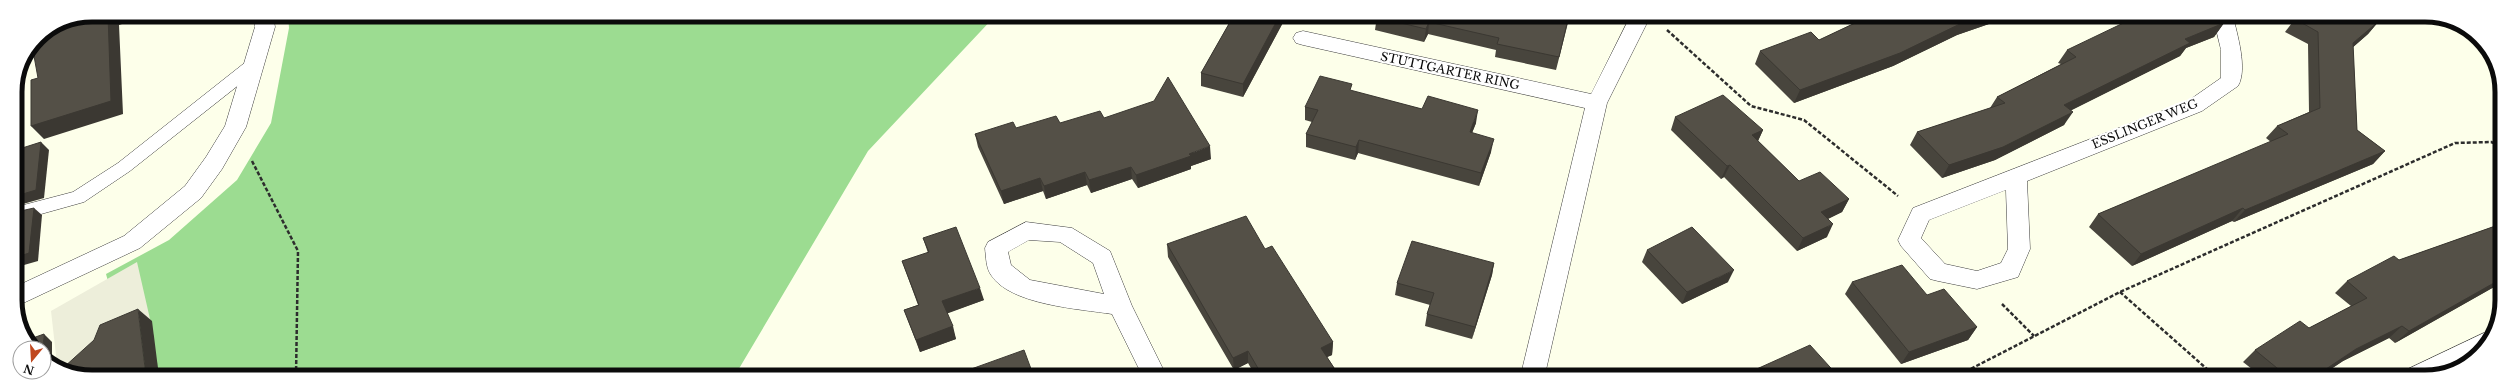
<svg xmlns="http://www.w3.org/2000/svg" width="2517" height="392" viewBox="0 0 2517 392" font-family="'Libre Baskerville',serif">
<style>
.forest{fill:#9cdc91}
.plaza{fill:#edeeda}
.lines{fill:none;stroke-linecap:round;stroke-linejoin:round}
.service-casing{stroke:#3e3e3e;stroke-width:1}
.minor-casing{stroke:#3e3e3e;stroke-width:1}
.path{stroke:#2d2d2d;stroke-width:2.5;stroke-dasharray:4 2;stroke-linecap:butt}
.service{fill:#fff;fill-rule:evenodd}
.minor{fill:#fff;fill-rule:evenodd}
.wall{fill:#48453d}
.shaded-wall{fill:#3b3832}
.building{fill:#545047;stroke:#3b3832}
.labels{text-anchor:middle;stroke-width:4;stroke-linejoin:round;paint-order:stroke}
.street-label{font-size:12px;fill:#0b0b0b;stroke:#fff}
.rim{fill:none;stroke:#0b0b0b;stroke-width:5}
</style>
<rect width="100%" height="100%" fill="#fdffea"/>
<!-- forest -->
<path class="forest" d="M288 15H996L868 151 734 377 134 376 106 274 169 240 237 180 271 123 289 28Z"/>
<!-- plaza -->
<path class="plaza" d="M137 262 150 319 106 338 72 367 57 364 51 311Z"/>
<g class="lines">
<defs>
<path id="service" d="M253 59 259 61 261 65 259 69 130 171 84 202 16 221V207L73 192 118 163 247 61Z"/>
<g id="minor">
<path d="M253 15H273L275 27 246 127 222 169 201 198 140 248 17 306V286L124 236 185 186 206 157 225 126 255 27Z"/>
<path d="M1631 15H1651L1607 103 1546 370 1547 377H1523L1522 370 1585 108 1303 45 1296 43 1293 38 1296 33 1303 31 1591 94Z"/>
<path d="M2213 16H2233C2237 34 2248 69 2238 86L2202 111 2027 181 2030 249 2018 277 1977 289 1938 281 1930 279 1901 246 1898 240 1913 208 2188 101 2221 78V50ZM2006 190 2008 249 2001 263 1977 271 1945 264 1921 238 1929 220Z"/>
<path d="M1026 222 1072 228 1110 251 1132 306 1167 377H1143L1112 314C1080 309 1010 305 991 275 986 268 986 257 985 248L988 242ZM1029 240 1060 242 1093 263 1104 294 1030 280 1011 265 1008 252Z"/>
<path d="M2484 333 2488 335 2476 358 2426 377H2403L2406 370Z"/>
</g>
</defs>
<!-- service casing -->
<use href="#service" class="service-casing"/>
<!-- minor casing -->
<use href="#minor" class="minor-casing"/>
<!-- path -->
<g class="path">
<path d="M1667 30 1751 106 1804 120 1898 196"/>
<path d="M252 161 298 251 296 376"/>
<path d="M2120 292 2216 377"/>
<path d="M2002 304 2034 336"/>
<path d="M1955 377 2120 292 2455 143 2491 142 2501 146"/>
</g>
<!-- service -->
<use href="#service" class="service"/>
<!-- minor -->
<use href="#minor" class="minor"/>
</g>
<!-- wall -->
<g class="wall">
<path d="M1234 15H1287L1243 97 1201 86V73Z"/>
<path d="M1348 15H1570L1556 70 1495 57 1496 50 1428 34 1424 42 1375 30 1376 23Z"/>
<path d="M1872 15 2012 16 1957 35 1893 66 1794 103 1755 64 1760 51 1819 40Z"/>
<path d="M2295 19 2379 21 2368 34 2353 47 2357 130 2385 151 2373 164 2234 222 2232 221 2132 266 2089 227 2098 214 2271 142 2266 138 2277 126 2309 112 2308 44 2285 32Z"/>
<path d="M2224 23 2214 37 2186 48 2180 56 2071 110 2064 125 1995 160 1942 178 1910 145 1917 132 1990 108 1997 97 2061 64 2058 63 2067 50Z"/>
<path d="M1352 91 1476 123 1472 133 1491 152 1479 186 1358 153 1355 160 1306 147V134L1312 122 1305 120V107Z"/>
<path d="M1675 117 1763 130 1758 141 1799 181 1849 199 1842 212 1828 219 1827 237 1797 251 1724 177 1721 179 1671 130Z"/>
<path d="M1104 118 1211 159 1191 166V169L1138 188 1132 179 1091 193 1087 185 1046 199 1043 191 1004 204 978 147 975 134 1016 128Z"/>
<path d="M2501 224V294L2494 287 2395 343 2389 338 2343 361 2319 377H2262L2243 362 2255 350 2309 328 2351 306 2335 293 2347 281 2399 260Z"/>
<path d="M923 238 984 300 947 313 956 339 920 352 904 310 918 305 902 261 928 253Z"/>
<path d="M1167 244 1265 249 1333 342 1332 355 1327 357 1340 377H1256L1248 363 1234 370 1168 257Z"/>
<path d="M1647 250 1728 282 1682 304 1642 262Z"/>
<path d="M1494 263 1492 275 1472 339 1425 326 1427 314 1430 305 1395 295 1397 283Z"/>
<path d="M1852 282 1977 327 1968 340 1901 364 1845 294Z"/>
</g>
<!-- shaded-wall -->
<g class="shaded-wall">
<path d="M108 15H136L137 19 119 25 123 114 44 139 31 126Z"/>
<path d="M1280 15H1287L1243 97V84Z"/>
<path d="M1981 16H2012L1957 35 1893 66 1794 103 1800 90 1964 22Z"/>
<path d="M2379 21 2368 34 2343 56 2353 43Z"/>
<path d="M1429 22 1428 34 1424 42 1426 29Z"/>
<path d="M2224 23 2214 37 2186 48 2180 56 2056 118 2064 105 2185 39Z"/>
<path d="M1478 110 1476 123 1467 145 1470 132Z"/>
<path d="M2073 112 2064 125 1995 160 1942 178 1949 165Z"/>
<path d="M1763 130 1757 143 1752 135Z"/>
<path d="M1494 139 1491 152 1479 186 1481 173Z"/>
<path d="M1359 140 1358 153 1355 160 1356 147Z"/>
<path d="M41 142 49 150 44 198 16 206V196Z"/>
<path d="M1210 146 1211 159 1191 166V169L1138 188 1136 175Z"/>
<path d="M2385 151 2373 164 2234 222 2245 210Z"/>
<path d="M1730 165 1724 177 1721 179 1727 166Z"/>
<path d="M1131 167 1132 179 1091 193 1089 180Z"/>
<path d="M1085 172 1087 185 1046 199 1044 186Z"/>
<path d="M1040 178 1043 191 1004 204 1001 191Z"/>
<path d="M1849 199 1842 212 1815 225 1821 212Z"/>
<path d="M34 208 42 215 38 261 17 267V257Z"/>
<path d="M2243 208 2232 221 2132 266 2141 254Z"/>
<path d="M1833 224 1827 237 1797 251 1803 238Z"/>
<path d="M1494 263 1492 275 1472 339 1475 327Z"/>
<path d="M1734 270 1728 282 1682 304 1687 292Z"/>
<path d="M2501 279V281L2494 287 2395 343 2409 331Z"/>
<path d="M980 288 984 300 946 314 942 301Z"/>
<path d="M138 309 152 321 159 376H146Z"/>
<path d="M953 326 956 339 920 352 916 340Z"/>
<path d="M2402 326 2389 338 2343 361 2319 377H2314L2356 349Z"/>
<path d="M1977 327 1968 340 1901 364 1909 352Z"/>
<path d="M44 334 52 342V363L44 359V348H43Z"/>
<path d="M1333 342 1332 355 1320 360 1321 348Z"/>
<path d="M1248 351V363L1234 370 1233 358Z"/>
</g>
<!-- building -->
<g class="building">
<path d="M92 15H108L111 101 31 126V80L38 78 32 45 38 37 62 21Z"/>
<path d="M1234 15H1280L1243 84 1201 73Z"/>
<path d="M1377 15H1569L1559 57 1497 44 1499 38 1429 22 1426 29 1376 17Z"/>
<path d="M1872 15 1981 16 1964 22 1900 53 1800 90 1760 51 1811 32 1819 40Z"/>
<path d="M2138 16H2213L2224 23 2185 39 2190 43 2064 105 2073 112 2003 147 1949 165 1917 132 2005 103 1997 97 2076 57 2067 50Z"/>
<path d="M2300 16H2368L2379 21 2353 43 2357 130 2385 151 2245 210 2243 208 2141 254 2098 214 2288 134 2277 126 2320 108 2318 32 2295 19Z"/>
<path d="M1320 76 1352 84 1350 90 1422 109 1428 96 1478 110 1470 132 1494 139 1481 173 1359 140 1356 147 1306 134 1318 110 1305 107Z"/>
<path d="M1168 77 1210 146 1189 154 1191 156 1136 175 1131 167 1089 180 1085 172 1044 186 1040 178 1001 191 975 134 1013 122 1016 128 1056 116 1060 123 1100 111 1104 118 1154 101Z"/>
<path d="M1723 95 1763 130 1752 135 1799 181 1820 172 1849 199 1821 212 1833 224 1803 238 1730 165 1727 166 1675 117Z"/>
<path d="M41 142 36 190 16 196V150Z"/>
<path d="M34 208 29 253 17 257 16 212Z"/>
<path d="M1246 216 1265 249 1272 246 1333 342 1321 348 1340 377H1263L1248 351 1233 358 1167 244Z"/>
<path d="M2501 224V279L2409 331 2402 326 2356 349 2314 377H2288L2255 350 2300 321 2309 328 2367 298 2347 281 2394 256 2399 260Z"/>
<path d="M956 227 980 288 942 301 953 326 916 340 904 310 919 305 902 261 929 252 923 238Z"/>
<path d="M1692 227 1734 270 1687 292 1647 250Z"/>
<path d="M1412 241 1494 263 1475 327 1427 314 1434 293 1397 283Z"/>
<path d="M1902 265 1927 295 1944 289 1977 327 1909 352 1852 282Z"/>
<path d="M138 309 146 376H82L63 368 94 340 100 325Z"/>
<path d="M44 334 43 348H35L30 339Z"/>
<path d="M1810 345 1839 377H1739Z"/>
<path d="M1024 350 1034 377H949Z"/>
</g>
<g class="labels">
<!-- street labels -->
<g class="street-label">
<text transform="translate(1450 71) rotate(12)" y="4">STUTTGARTER RING</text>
<text transform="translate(2145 124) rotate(-22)" y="4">ESSLINGER WEG</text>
</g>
</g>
<!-- crop -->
<path d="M0 0H2517V392H0ZM92 22H2425A70 70 0 0 1 2495 92V300A70 70 0 0 1 2425 370H92A70 70 0 0 1 22 300V92A70 70 0 0 1 92 22Z" fill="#fff" fill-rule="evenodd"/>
<path class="rim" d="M92 22H2425A70 70 0 0 1 2495 92V300A70 70 0 0 1 2425 370H92A70 70 0 0 1 22 300V92A70 70 0 0 1 92 22Z"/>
<!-- north arrow -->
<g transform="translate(32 360) rotate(198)"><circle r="19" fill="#ffffff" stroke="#9d9d9d"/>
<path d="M0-3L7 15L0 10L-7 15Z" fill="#c0481f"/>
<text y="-6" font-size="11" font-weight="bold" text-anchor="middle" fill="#0b0b0b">N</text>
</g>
</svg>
